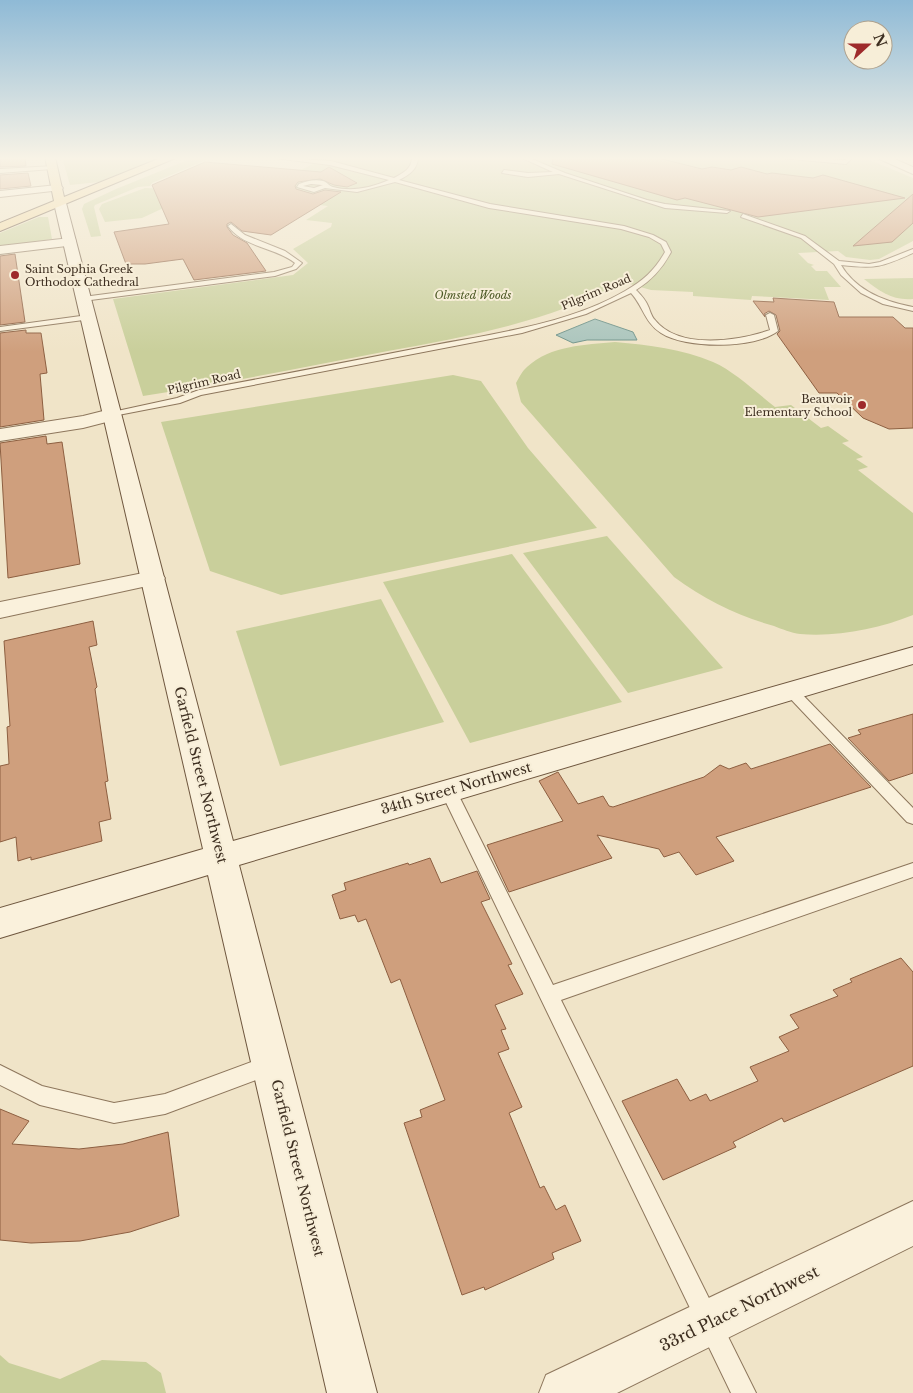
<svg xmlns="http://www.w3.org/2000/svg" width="913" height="1393" viewBox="0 0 913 1393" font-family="'Libre Baskerville',serif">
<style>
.green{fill:#c9cf9b}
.water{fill:#a9c4bc;stroke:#6f938a}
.building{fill:#cf9f7d;stroke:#8d5f41}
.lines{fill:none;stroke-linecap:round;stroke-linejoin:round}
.lane-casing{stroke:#8d765c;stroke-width:2}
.street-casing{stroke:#8d765c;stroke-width:2}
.secondary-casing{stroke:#6f573f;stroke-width:2}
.primary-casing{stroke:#5b4430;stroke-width:2}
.lane{fill:#faf1dc;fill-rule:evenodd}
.street{fill:#faf1dc;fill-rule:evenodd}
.secondary{fill:#faf1dc;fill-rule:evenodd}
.primary{fill:#f3d9a0;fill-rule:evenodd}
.poi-dot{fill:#9e2a2b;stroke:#f7eed8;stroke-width:2}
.labels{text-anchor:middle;stroke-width:4;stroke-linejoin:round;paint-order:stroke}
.far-poi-label{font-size:11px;fill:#3d2e20;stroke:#f7eed8;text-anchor:start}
.far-street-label{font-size:11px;fill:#3d2e20;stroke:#f7eed8}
.far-park-label{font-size:11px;font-style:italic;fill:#4d5a26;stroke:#f7eed8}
.street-label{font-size:14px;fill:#3d2e20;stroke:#f7eed8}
.near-street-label{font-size:16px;fill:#3d2e20;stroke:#f7eed8}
</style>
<rect width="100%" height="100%" fill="#f0e4c8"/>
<!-- green -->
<g class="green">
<path d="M62 157H161L99 182 70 185Z"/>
<path d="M195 157H213L152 183 150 186 138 187 95 205 94 207 101 236 91 237 82 209 84 204 116 189Z"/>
<path d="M295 157H863L913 178V241L879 259 870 260 846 257 838 251 798 253 808 263 814 265 811 266 816 271H827L841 287H824L829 300 752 296 751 300 693 296V292L651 290 623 282C550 322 468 336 388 351 306 367 225 383 143 396L113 299 293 275 308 263 293 249 331 227 332 223 306 220 328 206 278 200 290 176 320 160Z"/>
<path d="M145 188 179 189 185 198 142 218 105 222 99 209 102 204Z"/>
<path d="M39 217H48L52 239 0 247V233Z"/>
<path d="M913 278V299C893 301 879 291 864 279Z"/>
<path d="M615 342C649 345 682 349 713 362 734 371 757 393 775 407L791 405 821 428 828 426 849 441 842 443 863 457 856 459 868 467 858 470 913 513V615C878 629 838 637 800 634 791 633 782 629 774 626 738 616 705 600 674 577L521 402 516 383C519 378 522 371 527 367 551 345 585 345 615 342Z"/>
<path d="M453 375 481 381 528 448 597 528 281 595 210 571 161 422Z"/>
<path d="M607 536 723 668 628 693 523 553Z"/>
<path d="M512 554 622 702 470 743 383 582Z"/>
<path d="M381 599 444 722 280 766 236 631Z"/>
<path d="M0 1355 9 1363 60 1379 102 1360 146 1362 161 1373 166 1393H0Z"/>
</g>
<!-- water -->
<path class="water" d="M595 319 633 332 637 340H587L573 343 556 335Z"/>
<!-- building -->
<g class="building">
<path d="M0 157H25L26 166 0 167Z"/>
<path d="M553 157H654L702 169 712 167 731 170 741 167 767 174 772 173 813 178 823 175 905 198 758 217 685 198 677 200 552 164Z"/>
<path d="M205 162 321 172 329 167 357 183 347 187 334 185 320 179 298 182 295 186 296 189 313 194 325 190 341 192 271 235 242 231 231 222 227 224V227L233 235 247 243 266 271 194 280 183 259 145 264H126L114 232 169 224 152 185Z"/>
<path d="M28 173 31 186 0 189V175Z"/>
<path d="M913 194V223L892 242 853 246Z"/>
<path d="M15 254 25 322 0 325V256Z"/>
<path d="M773 298 834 302 839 317H893L905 328H913V428L889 429 863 418 837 393H819L777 334 780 331 776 315 769 311 764 314 765 317 753 301 774 302Z"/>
<path d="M26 330V333H41L47 373 40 374 44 420 0 427V333Z"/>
<path d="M46 436 47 444 62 442 80 564 8 578 0 443Z"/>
<path d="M93 621 97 645 89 647 97 687 95 689 108 781 105 782 111 819 99 822 102 841 31 860V857L18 861 16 837 0 842V766L9 764 7 727 10 726 4 641Z"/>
<path d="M913 714V773L889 781 848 738 861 734 858 730Z"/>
<path d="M830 744 871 787 716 837 734 861 696 875 679 852 664 857 659 849 597 835 612 858 509 892 487 845 563 821 539 781 558 772 578 804 603 796 609 806 613 807 704 777 720 765 729 769 746 763 751 769Z"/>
<path d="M430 858 441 883 477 871 490 899 481 902 512 964 508 965 523 994 495 1005 506 1029 501 1030 509 1049 498 1053 522 1107 509 1113 540 1188 544 1186 556 1210 565 1205 581 1241 552 1253 554 1259 485 1290 484 1287 462 1295 404 1123 422 1117 420 1110 445 1100 400 979 391 983 366 919 358 922 355 915 340 919 332 895 346 890 344 883 408 863 409 865Z"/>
<path d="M901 958 913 972V1066L784 1122 782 1118 733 1142 736 1147 663 1180 622 1101 677 1079 690 1101 706 1094 710 1101 758 1081 750 1067 789 1051 779 1037 799 1028 790 1015 838 996 833 990 852 982 850 979Z"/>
<path d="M0 1109 29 1121 12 1144 79 1149 123 1144 168 1132 179 1216 130 1232 80 1241 31 1243 0 1240Z"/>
</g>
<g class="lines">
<defs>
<g id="lane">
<path d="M267 157 331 161 394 178C403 173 412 169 412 157H418C418 169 409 175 399 180L490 204 624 226 653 235 666 242 671 252C662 269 652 280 636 290 641 295 645 299 648 306 650 310 651 316 655 320 679 350 738 341 770 330L766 315 770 313 774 315 778 331C755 349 685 349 661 333 645 323 643 306 631 293L586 314 522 333 201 395 180 403 108 417V413L177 398 199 390C276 376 353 361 429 346 492 334 569 324 625 291 643 281 655 270 665 252L661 244 649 237 621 229 489 208 395 182 357 192 325 188 314 192 297 187 299 184C307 181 315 179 323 181 327 182 329 186 333 187 351 192 371 188 389 180L330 165ZM311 184 322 185H323L314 188 303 186Z"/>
<path d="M520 157H527L565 173 647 200 665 204 730 211 727 213 665 208 559 174 528 177 502 173 504 170 528 173 553 172Z"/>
<path d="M770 157 845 160 848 157H853L846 164Z"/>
<path d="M54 166 52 169 0 173V169Z"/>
<path d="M743 214 805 236 839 261 869 264 880 262 913 249V253C882 267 876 269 841 265 856 291 886 302 913 307V311L883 304 861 293 841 275 834 264 801 238 741 217Z"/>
<path d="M231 224 245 235 285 251 302 263 296 269 275 276 83 301 79 299 83 297 274 272 292 267 295 263C275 247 244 248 228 226Z"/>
<path d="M88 315H91V319L0 331V327Z"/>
<path d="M790 685 795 687 913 808V824L907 822 785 693 783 690 785 687Z"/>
<path d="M448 784 453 786 456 790 553 985 913 863V877L561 1000 756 1393H731L440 790 443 786Z"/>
<path d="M270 1055 277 1058 280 1065 277 1072 165 1114 114 1123 40 1105 0 1085V1065L42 1086 114 1103 165 1094Z"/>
</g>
<g id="street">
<path d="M875 157H890L913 167V174Z"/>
<path d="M57 185 61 186 63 188 61 190 0 197V191Z"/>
<path d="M70 238 75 239 76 242 75 245 0 254V246Z"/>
<path d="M111 409 118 411 120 415 118 419 83 428 0 441V429L83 416Z"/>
<path d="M153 571 161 573 165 578 161 583 0 618V602Z"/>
<path d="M913 1201V1246L617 1393H539L546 1375Z"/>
</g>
<path id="secondary" d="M60 199 66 203 233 841 913 647V664L239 865 377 1393H327L208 875 0 938V908L203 849 54 203Z"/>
<path id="primary" d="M45 157H55L64 197 163 157H178L0 231V223L54 201Z"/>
</defs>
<!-- lane casing -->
<use href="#lane" class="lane-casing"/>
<!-- street casing -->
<use href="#street" class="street-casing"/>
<!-- secondary casing -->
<use href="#secondary" class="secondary-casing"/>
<!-- primary casing -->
<use href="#primary" class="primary-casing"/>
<!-- lane -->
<use href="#lane" class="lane"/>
<!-- street -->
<use href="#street" class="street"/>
<!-- secondary -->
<use href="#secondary" class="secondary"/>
<!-- primary -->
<use href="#primary" class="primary"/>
</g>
<!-- sky -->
<linearGradient id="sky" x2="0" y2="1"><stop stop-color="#8fbad6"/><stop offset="0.45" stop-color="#f8f3e6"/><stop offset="1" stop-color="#f8f3e6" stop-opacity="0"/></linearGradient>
<rect width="913" height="352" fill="url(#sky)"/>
<!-- markers -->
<g class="poi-dot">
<circle cx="15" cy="275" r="5"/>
<circle cx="862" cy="405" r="5"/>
</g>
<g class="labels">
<!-- far-poi labels -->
<g class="far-poi-label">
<text x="25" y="273">Saint Sophia Greek<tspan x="25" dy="13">Orthodox Cathedral</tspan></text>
<text x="852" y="403" text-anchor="end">Beauvoir<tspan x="852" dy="13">Elementary School</tspan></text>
</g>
<!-- far-street labels -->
<g class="far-street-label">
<text transform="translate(596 292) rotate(-23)" y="4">Pilgrim Road</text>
<text transform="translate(204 382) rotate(-13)" y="4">Pilgrim Road</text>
</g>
<!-- far-park labels -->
<g class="far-park-label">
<text x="473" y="299">Olmsted Woods</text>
</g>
<!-- street labels -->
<g class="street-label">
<text transform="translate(201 775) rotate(76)" y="5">Garfield Street Northwest</text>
<text transform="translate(456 788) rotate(-16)" y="5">34th Street Northwest</text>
<text transform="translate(298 1168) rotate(76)" y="5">Garfield Street Northwest</text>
</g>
<!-- near-street labels -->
<g class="near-street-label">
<text transform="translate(739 1308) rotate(-26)" y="6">33rd Place Northwest</text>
</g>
</g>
<!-- north arrow -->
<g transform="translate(868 45) rotate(69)"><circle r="24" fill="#f7eed8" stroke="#ada18e"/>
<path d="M0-4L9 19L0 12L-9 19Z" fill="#9e2a2b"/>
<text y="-8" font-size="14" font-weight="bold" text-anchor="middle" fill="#3d2e20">N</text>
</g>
</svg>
